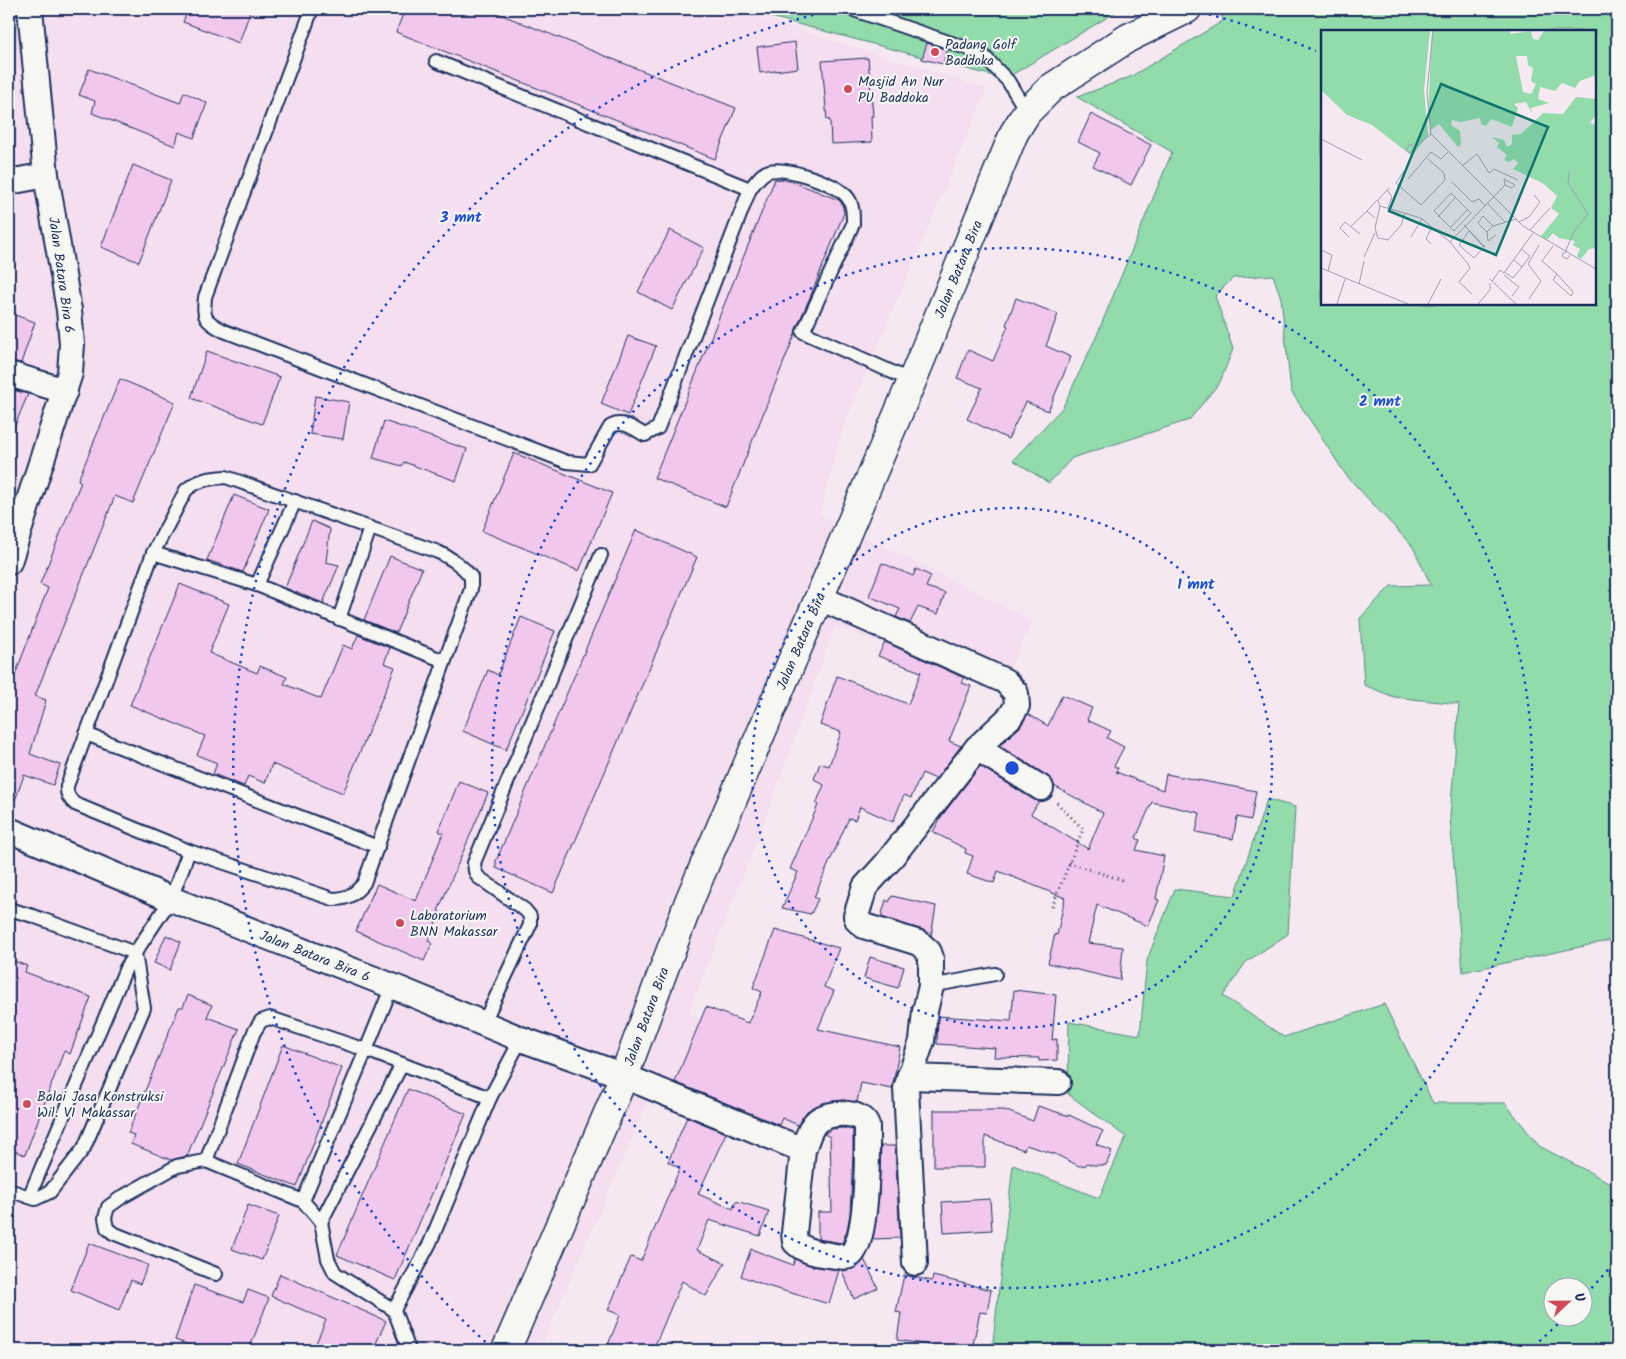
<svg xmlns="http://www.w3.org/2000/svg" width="1626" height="1359" viewBox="0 0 1626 1359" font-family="Kalam,sans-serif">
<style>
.built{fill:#f4deef}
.green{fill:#92dbab;stroke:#568584;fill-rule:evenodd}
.building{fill:#f2c7ed;stroke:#1b2f5e}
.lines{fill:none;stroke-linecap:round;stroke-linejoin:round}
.service-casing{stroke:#1b2f5e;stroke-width:16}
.minor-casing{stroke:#1b2f5e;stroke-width:28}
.tertiary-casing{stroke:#1b2f5e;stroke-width:31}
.path{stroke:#1b2f5e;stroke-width:3;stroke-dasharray:1 4;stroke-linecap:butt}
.service{stroke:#f6f6f2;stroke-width:12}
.minor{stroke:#f6f6f2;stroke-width:24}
.tertiary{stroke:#f6f6f2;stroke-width:28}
.ring{fill:none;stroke:#1d4ed8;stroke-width:2.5;stroke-dasharray:2.5 5}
.poi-dot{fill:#d1495b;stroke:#f6f6f2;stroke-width:2}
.labels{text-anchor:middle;stroke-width:4;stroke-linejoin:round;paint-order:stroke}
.poi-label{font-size:14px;fill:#1b2f5e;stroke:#f6f6f2;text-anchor:start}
.street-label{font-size:14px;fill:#1b2f5e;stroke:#f6f6f2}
.inset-road{fill:none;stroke:#9e9eb6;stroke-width:1}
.view{fill:#0f766e;fill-opacity:0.15;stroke:#0f766e;stroke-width:2.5}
.inset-edge{fill:none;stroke:#1b2f5e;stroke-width:2.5}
.centre{fill:#1d4ed8;stroke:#f6f6f2;stroke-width:2.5}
.ring-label{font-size:15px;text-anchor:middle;font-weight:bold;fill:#1d4ed8;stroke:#f6f6f2;stroke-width:4;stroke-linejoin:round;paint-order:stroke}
</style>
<rect width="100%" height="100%" fill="#f5e8f0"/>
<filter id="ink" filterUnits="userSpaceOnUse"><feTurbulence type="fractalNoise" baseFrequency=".02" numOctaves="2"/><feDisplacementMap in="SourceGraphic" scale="10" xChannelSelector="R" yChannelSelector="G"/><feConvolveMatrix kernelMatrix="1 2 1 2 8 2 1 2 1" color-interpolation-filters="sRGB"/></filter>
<g filter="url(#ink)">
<!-- built -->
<path class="built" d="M9 9H734L987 89 842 430 820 515 1033 621 1002 685 835 627 759 836 688 1013 815 1074 785 1152 648 1101 540 1350H9Z"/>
<!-- green -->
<g class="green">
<path d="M741 9H1121L1005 79Z"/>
<path d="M1220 9H1617V939L1463 972 1450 817 1459 704 1394 697 1364 685 1360 618 1391 586 1431 585 1413 547 1346 475 1291 391 1281 298 1273 275 1233 278 1215 296 1233 349 1220 382 1189 420 1072 458 1049 483 1013 460 1063 407 1097 335 1172 152 1077 97 1130 77 1223 21ZM1322 31H1595V304H1322Z"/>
<path d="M1267 799 1295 807 1288 934 1246 962 1223 996 1284 1037 1384 1004 1433 1103H1505L1539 1146 1614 1185H1617V1350H992L1013 1165 1099 1198 1126 1137 1068 1094 1069 1022 1140 1035 1147 960 1175 889 1235 896ZM1554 1286H1584V1316H1554Z"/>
</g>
<!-- building -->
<g class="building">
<path d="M188 9H251L239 43 183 22Z"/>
<path d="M405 9H487L736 108 715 159 396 32Z"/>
<path d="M795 42 798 68 760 73 757 47Z"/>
<path d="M927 43 947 50 943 64 922 59Z"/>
<path d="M868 58 873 116H871L872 142 831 144 830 120H827L822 61Z"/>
<path d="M89 69 180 103 184 92 207 103 194 138 179 132 175 146 92 113 95 101 79 95Z"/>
<path d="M1091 114 1151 145 1131 185 1093 166 1100 153 1078 142Z"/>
<path d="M133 165 171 180 139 262 101 247Z"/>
<path d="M775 179 788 180 839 200 842 204 844 213 811 295 796 329 795 334 726 507 654 478Z"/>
<path d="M670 230 704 248 672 310 638 292Z"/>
<path d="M1016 298 1058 314 1046 346 1071 357 1048 411 1026 402 1008 439 967 419 982 388 957 378 968 350 993 361 1008 326 1006 325Z"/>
<path d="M9 313 35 322 21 363 9 361Z"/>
<path d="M628 336 656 346 628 415 601 404Z"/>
<path d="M207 351 280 377 262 424 191 398Z"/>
<path d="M120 379 175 402 133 503 115 496 35 696 46 700 30 754 60 765 53 785 24 775 11 812 9 811V691L48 588 40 584 81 482 78 480Z"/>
<path d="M9 389 28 394 9 440Z"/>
<path d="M315 396 349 402 343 439 310 434Z"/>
<path d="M384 421 467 449 456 481 404 462 402 466 373 458Z"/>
<path d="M514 453 612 493 579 571 482 531Z"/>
<path d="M234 495 269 509 243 572 207 560Z"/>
<path d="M312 521 330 529 326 562 339 565 323 603 285 588Z"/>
<path d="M636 530 697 557 553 893 496 868V861Z"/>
<path d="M390 556 422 569 396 633 364 620Z"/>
<path d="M882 563 913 576 916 569 931 576 926 587 945 593 938 614 918 607 910 623 896 617 900 609 869 596Z"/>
<path d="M180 584 229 604 209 653 257 673 260 666 287 677 284 684 321 699 343 645 352 649 358 635 390 648 384 663 395 667 343 793 272 764 265 783 248 776 244 786 213 774 217 763 197 755 205 736 130 705Z"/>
<path d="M521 617 555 631 506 750 463 731 488 670 498 675Z"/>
<path d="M885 642 964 678 962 683 971 686 949 741 961 746 936 779 922 773 911 798 904 795 893 822 860 807 855 820 849 818 814 897 818 899 811 914 782 908 798 872 790 869 818 805 816 804 824 785 814 779 820 763 829 766 841 732 820 725 837 676 908 704 921 672 878 656Z"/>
<path d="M1062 695 1092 708 1087 720 1111 731 1107 738 1124 747 1114 766 1118 768 1116 772 1163 790 1166 774 1256 791 1251 820 1237 817 1233 839 1196 832 1200 813 1152 802 1136 838 1140 840 1136 850 1164 856 1156 899 1159 900 1148 926 1097 905 1088 943 1123 947 1120 980 1048 963 1055 934 1057 935 1065 898 998 871 994 883 967 874 973 856 965 853 966 849 933 832 941 817 980 766 1034 800 1039 801 1031 814 1088 849 1103 813 1054 786 1053 781 1048 776 999 746 1020 727 1028 714 1048 726Z"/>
<path d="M459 781 488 793 438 911 440 912 428 941 432 943 424 961 356 931 377 884 416 901 443 833 439 831Z"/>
<path d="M892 896 936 906 931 936 923 930 881 917 886 900 889 902Z"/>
<path d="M775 930 839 948 824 987 834 991 818 1029 900 1047 892 1089 861 1083 857 1102 843 1100 824 1103 807 1111 798 1125 782 1118 779 1125 675 1082 706 1007 748 1023 762 992 753 988Z"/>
<path d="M166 935 181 942 170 970 154 963Z"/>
<path d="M870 957 904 967 898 988 864 978Z"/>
<path d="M9 959 27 966 25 972 91 997 70 1054 64 1051 25 1155 9 1149Z"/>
<path d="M1014 990 1056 995 1052 1040 1057 1039V1060L1039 1061V1058L994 1057 995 1048 937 1044 938 1016 1011 1021Z"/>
<path d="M188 995 212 1005 207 1017 239 1029 187 1156 171 1160 131 1144 134 1135 128 1133 179 1007H183Z"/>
<path d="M283 1045 342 1068 297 1187 238 1164Z"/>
<path d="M408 1089 466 1114 395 1280 337 1255Z"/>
<path d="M1038 1106 1069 1116V1115L1103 1131 1096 1144 1112 1151 1106 1165H1093L1087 1163 1086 1165 1079 1166 1055 1154 1026 1145 1024 1150 985 1136V1167H934V1110H1004L1033 1121Z"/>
<path d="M687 1117 726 1133 698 1194 733 1209 736 1201 769 1211 760 1236 709 1220 697 1250 725 1263 706 1296 682 1281 653 1350H606L620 1315 608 1310 631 1257 641 1261 680 1168 668 1162Z"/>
<path d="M843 1128 853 1130V1154L850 1214 847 1230 842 1243 818 1239V1212H832L830 1137 824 1134 832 1129Z"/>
<path d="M881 1146H895L900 1238 873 1239 879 1196Z"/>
<path d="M990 1199 992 1230 944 1233 942 1202Z"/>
<path d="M248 1205 279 1216 262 1260 232 1249Z"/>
<path d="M89 1243 148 1265 140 1284 131 1280 119 1310 71 1290Z"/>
<path d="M751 1249 793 1265 795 1259 812 1266 839 1270 829 1304 767 1286 741 1276Z"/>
<path d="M864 1259 878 1288 854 1299 842 1271 853 1269Z"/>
<path d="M280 1274 386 1321 373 1350H313L326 1320 271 1296Z"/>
<path d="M904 1275 932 1281 933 1276 991 1290 987 1313 980 1312 972 1349 944 1344 943 1347 897 1340 901 1313 896 1312Z"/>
<path d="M194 1285 243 1302 248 1290 269 1298 249 1350H203L175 1340Z"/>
</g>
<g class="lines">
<defs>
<g id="service">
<path d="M312 9 205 297C203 319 204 320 224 331L567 462 589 464 610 427C622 419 634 429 645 435L658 428 750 189"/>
<path d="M851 9 981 53 1008 81 1027 112"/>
<path d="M436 61 750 189C755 183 761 173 769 171 787 167 837 183 848 198 853 205 853 214 853 224L803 332 912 381"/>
<path d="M226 477 438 552C452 559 462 565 471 577V589L364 883C355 894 348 899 333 899L189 851 75 804C69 799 66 794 67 786L153 553 186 490C199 479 210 478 226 477Z"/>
<path d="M153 553 257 585 444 661"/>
<path d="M257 585 295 501"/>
<path d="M339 619 370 528"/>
<path d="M86 734 378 847"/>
<path d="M9 909 33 916 135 953 126 968 29 1197"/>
<path d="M392 986 366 1050 490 1098"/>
<path d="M931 986 995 974"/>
<path d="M484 1022 530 925V916L525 910 478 877 475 871 474 863 601 555"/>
<path d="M206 1161 254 1032 261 1021 270 1018 366 1050 303 1201"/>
<path d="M9 1190 35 1199 50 1192 84 1148 144 1008 135 953 171 899 189 851"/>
<path d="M321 1222 402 1064"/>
<path d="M216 1274 113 1233 107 1228 105 1218 108 1207 122 1197 177 1166 206 1161 303 1201 321 1222 328 1259 335 1273 394 1310 409 1350"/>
<path d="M394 1310 430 1243 490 1098 521 1039"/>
</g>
<g id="minor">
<path d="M9 182 46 175"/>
<path d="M9 374 65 391"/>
<path d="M9 562 70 373 72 344 69 310 46 175 30 9"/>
<path d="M818 597 1005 681 1016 693 1017 706 1010 717 977 748 887 863 865 887 856 916 858 921 864 926 919 943 929 952 931 958V986L925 1011 922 1041 906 1088 915 1263"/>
<path d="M977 748 1041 788"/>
<path id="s1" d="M9 830 171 899 392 986 521 1039 624 1076 803 1150C806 1142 810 1127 817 1121 828 1112 861 1109 867 1126 867 1149 869 1244 849 1256 844 1258 835 1256 830 1255 818 1254 804 1251 795 1242L794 1233 803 1150"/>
<path d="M909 1077 1058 1082"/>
</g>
<g id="tertiary">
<path id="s2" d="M506 1350 624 1076 690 899 912 381 1014 133 1027 112 1051 88 1128 38 1187 9"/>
</g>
</defs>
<!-- service casing -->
<use href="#service" class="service-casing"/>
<!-- minor casing -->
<use href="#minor" class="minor-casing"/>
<!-- tertiary casing -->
<use href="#tertiary" class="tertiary-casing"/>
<!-- path -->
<g class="path">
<path d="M1069 863 1122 880"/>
<path d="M1052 907 1083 829 1056 802"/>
</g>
<!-- service -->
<use href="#service" class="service"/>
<!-- minor -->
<use href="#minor" class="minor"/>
<!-- tertiary -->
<use href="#tertiary" class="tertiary"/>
</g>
</g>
<!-- distance rings -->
<g class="ring">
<circle cx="1012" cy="768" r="260"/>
<circle cx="1012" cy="768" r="520"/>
<path d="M1613 1264A779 779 0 0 1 1586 1294M1563 1319A779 779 0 0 1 1533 1347M491 1347A779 779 0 0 1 837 9M1187 9A779 779 0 0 1 1316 51"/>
</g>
<!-- markers -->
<g class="poi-dot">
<circle cx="935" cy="52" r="5"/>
<circle cx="848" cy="89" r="5"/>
<circle cx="400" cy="923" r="5"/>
<circle cx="27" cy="1104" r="5"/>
</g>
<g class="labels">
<!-- poi labels -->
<g class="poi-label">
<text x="945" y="49">Padang Golf<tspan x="945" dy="16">Baddoka</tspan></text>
<text x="858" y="86">Masjid An Nur<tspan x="858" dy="16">PU Baddoka</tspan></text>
<text x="410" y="920">Laboratorium<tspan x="410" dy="16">BNN Makassar</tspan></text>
<text x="37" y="1101">Balai Jasa Konstruksi<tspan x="37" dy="16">Wil. VI Makassar</tspan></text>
</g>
<!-- street labels -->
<g class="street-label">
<text dy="5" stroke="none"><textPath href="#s2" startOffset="1172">Jalan Batara Bira</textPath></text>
<text transform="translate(62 275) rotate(82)" y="5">Jalan Batara Bira 6</text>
<text dy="5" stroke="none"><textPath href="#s2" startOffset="768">Jalan Batara Bira</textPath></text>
<text dy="5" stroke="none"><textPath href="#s1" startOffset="331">Jalan Batara Bira 6</textPath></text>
<text dy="5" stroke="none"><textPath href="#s2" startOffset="362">Jalan Batara Bira</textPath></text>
</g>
</g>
<!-- overview -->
<g transform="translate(1321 30)">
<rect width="275" height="275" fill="#f5e8f0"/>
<path d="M0 1H109L103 60 107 105 91 126 51 95 26 85 0 60ZM111 1H189L190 4 210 1 212 9 217 10 223 1H275V45L259 51 254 58 241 53 234 61 219 57 217 69 228 73 210 78 211 83 205 72 193 74 197 78 191 97 170 89 165 96 160 94 159 88 140 92 131 90 130 95 139 101 140 114 137 117 118 94 110 100 107 86ZM195 26H206L207 35 212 38 210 51 215 54 210 64 202 62ZM255 67 275 69V85L269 93 275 95V218L268 219 260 229 256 226 259 219 252 215 254 211 238 208 232 203 226 210 220 206 238 184 230 178 236 166 223 154 192 139 197 133 193 129 188 132 183 130 186 125 176 117 178 113 171 107 183 110 186 117 191 114V105L200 104 222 83 242 84Z" fill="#92dbab" fill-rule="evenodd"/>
<path class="inset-road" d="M112 1 106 62 110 104 202 196 275 239M0 109 41 130M94 117 89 123 85 120 89 114 94 117 110 104M141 136 156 124 168 143 173 139 197 150M83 141 75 153 100 175 124 150 123 143 107 129M87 149 110 122 120 129 127 122M131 152 151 172 158 169 164 176M68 158 57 170 59 176 54 198 57 208 67 210 80 195 84 183M66 160 71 167 67 178M130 163 150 183 133 201 113 181ZM167 174 184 192M59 176 100 188 129 212 184 155 183 149 194 155 191 158 184 155M117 187 134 168M54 188 46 181 56 170M198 192 208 187 219 172 213 165M143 195 164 217M30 196 46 181M129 198 147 179M209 200 229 178M148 201 163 217 153 228 138 215ZM166 202 157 193 162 186 172 196M175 205 167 211 166 202 172 196 195 189M28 207 19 198 24 192 39 204M90 207 101 189M129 212 147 234 149 238 138 252 151 264M110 214 105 209 111 197M232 216 221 231 236 244 252 262 250 266 232 250 236 244M200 219 209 226 201 237M0 220 11 225 7 241M243 222 241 226 246 229 249 225M244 223 252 203 267 184 247 153 248 142M43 227 54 203M0 238 87 274M183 242 192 248 201 237 193 230M183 245 198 257 191 266M169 249 195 274M171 251 179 240 183 243 212 203M38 254 43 231M208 269 220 251 207 234 218 215M16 274 24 249M107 274 120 249M157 274 169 260V253"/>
<path class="view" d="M120 54 227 97 175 225 68 181Z"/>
<rect width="275" height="275" class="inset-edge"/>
</g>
<circle cx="1012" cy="768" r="8" class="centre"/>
<g class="ring-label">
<text x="461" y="222">3 mnt</text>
<text x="1380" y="406">2 mnt</text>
<text x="1196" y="589">1 mnt</text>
</g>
<!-- margin -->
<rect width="1626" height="1359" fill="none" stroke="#f6f6f2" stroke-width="30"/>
<rect x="15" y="15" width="1596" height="1329" fill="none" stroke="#1b2f5e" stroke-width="2" filter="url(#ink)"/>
<!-- north arrow -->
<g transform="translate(1568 1302) rotate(68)"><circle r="24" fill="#f6f6f2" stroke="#9ea6b7"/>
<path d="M0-4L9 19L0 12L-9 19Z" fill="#d1495b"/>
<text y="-8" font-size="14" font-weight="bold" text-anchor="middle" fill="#1b2f5e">U</text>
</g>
</svg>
